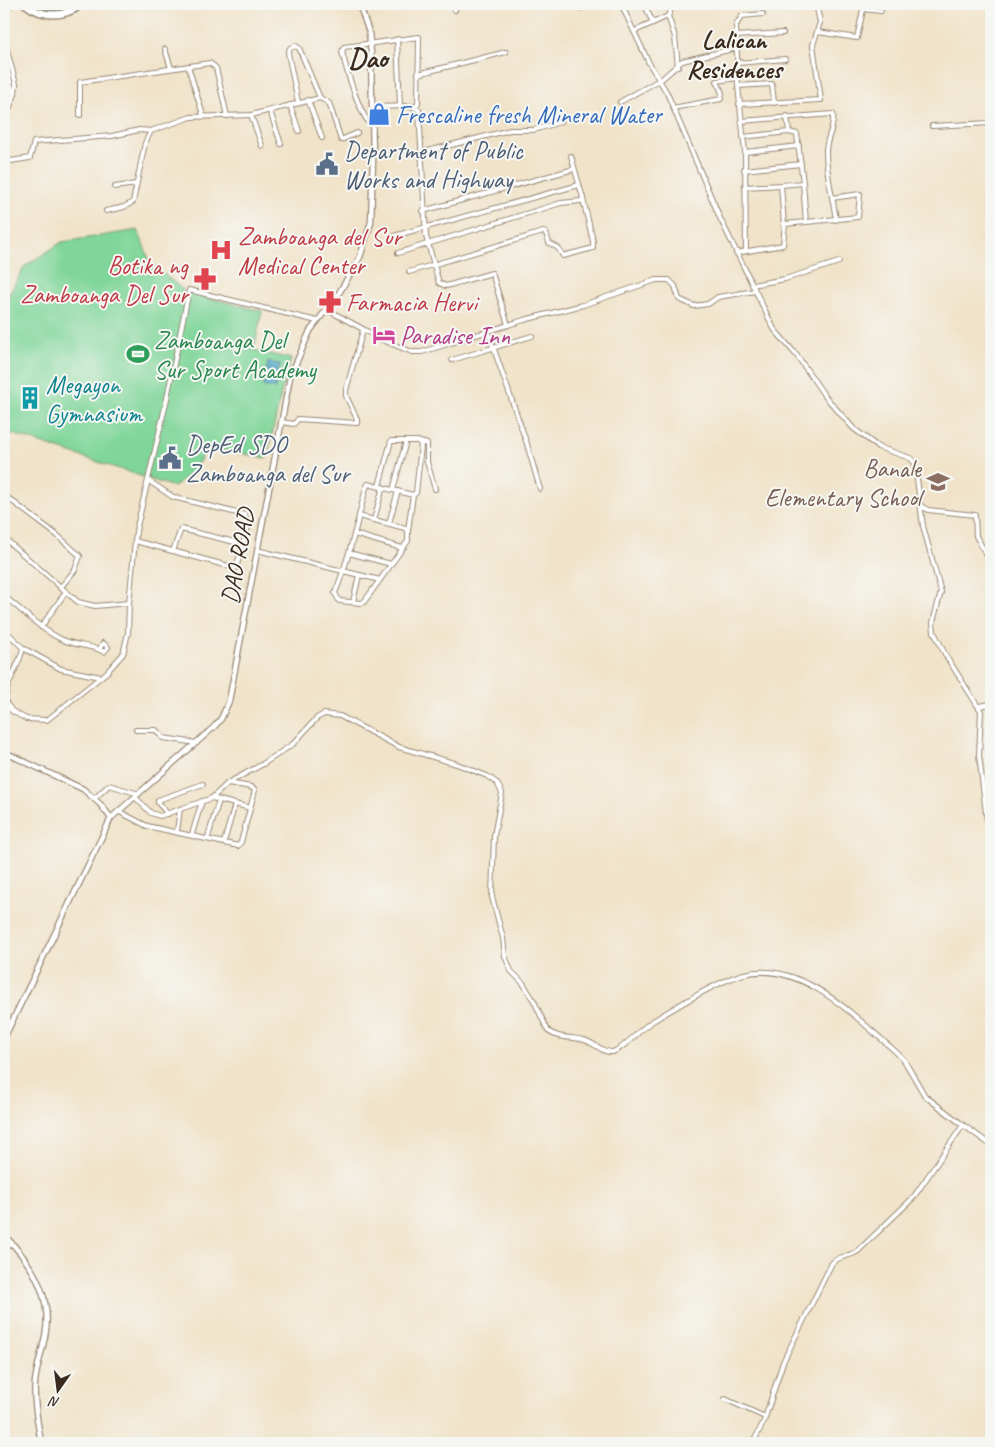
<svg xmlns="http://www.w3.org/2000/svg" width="995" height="1447" viewBox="0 0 995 1447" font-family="Caveat,sans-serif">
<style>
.grass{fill:url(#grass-dots);stroke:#5e805c}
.park{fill:#80d69a;stroke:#5e805c}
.water{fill:url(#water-waves);stroke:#436874}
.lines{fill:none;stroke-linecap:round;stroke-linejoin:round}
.minor-casing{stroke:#968674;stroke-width:6}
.tertiary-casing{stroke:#968674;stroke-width:7}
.trunk-casing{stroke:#968674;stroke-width:9}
.minor{stroke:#fff;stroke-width:4}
.tertiary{stroke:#fff;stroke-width:4.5}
.trunk{stroke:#fff;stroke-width:6}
.labels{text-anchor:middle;stroke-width:4;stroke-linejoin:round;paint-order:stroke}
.shop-label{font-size:25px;fill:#366cbe;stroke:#f6f6f2;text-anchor:start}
.service-label{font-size:25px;fill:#4e5e75;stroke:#f6f6f2;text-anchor:start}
.health-label{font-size:25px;fill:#be3a42;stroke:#f6f6f2;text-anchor:start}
.hotel-label{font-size:25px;fill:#b23c85;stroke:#f6f6f2;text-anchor:start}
.leisure-label{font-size:25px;fill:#27864d;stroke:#f6f6f2;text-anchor:start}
.culture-label{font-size:25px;fill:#0d838f;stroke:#f6f6f2;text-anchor:start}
.education-label{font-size:25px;fill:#785e54;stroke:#f6f6f2;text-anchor:end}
.street-label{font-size:25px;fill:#3b2a1e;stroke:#f6f6f2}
.neighbourhood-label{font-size:26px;font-weight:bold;fill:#3b2a1e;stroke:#f6f6f2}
.quarter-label{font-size:28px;font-weight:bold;fill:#3b2a1e;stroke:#f6f6f2}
</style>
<defs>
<pattern id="grass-dots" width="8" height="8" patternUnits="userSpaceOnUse" patternTransform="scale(1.25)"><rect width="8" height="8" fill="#80d69a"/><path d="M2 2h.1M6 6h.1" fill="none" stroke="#70b884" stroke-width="1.8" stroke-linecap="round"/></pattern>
<pattern id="water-waves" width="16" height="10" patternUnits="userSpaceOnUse" patternTransform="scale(1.25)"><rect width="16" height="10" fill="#4ba7c9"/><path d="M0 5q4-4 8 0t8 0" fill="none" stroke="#4088a3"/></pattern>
</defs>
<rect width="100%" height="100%" fill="#f6f6f2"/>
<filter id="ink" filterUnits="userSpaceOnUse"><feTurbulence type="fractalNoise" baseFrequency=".02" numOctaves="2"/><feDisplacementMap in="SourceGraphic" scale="10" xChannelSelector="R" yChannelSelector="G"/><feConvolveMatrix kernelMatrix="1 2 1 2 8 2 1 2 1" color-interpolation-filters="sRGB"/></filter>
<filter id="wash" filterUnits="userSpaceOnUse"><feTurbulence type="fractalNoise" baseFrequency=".0096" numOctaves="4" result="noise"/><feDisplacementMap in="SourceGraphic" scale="20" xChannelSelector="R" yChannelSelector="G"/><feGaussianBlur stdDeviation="1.12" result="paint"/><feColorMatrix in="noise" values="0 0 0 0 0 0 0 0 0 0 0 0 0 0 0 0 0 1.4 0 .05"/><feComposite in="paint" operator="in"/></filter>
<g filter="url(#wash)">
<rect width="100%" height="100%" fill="#f0e3c9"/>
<!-- grass -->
<path class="grass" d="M32 4H78C62 13 48 13 32 4Z"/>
<!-- park -->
<path class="park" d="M138 230 150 262 185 292 262 311 254 350 291 359 282 389 267 458 207 447 194 471 174 487 4 431V303L25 266 62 242Z"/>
<!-- water -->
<path class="water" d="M268 362 280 364 275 389 263 386Z"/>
</g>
<g filter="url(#ink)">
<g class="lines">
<defs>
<g id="minor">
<path d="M452 4 455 10"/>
<path d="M574 4 581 8 590 4"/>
<path d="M621 4 649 63 667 93 720 218 774 329 798 357 824 395 853 428 878 447 910 458 915 463 923 526 941 592 933 622 934 632 946 656 981 711 979 755 991 854"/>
<path d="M644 4 653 23"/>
<path d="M863 9 881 11"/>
<path d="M668 16 675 37 678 66"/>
<path d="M635 31 668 16 670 12 669 4"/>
<path d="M818 32 857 38 863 10 862 4"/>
<path d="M736 36 783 33"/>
<path d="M4 39 16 84 15 94 4 121"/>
<path d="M397 39 400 106"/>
<path d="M165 49 171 68"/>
<path d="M4 55 12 90 4 111"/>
<path d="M737 63 785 59"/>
<path d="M188 66 203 115"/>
<path d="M418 74 506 52"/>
<path d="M738 86 772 84 774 103"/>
<path d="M308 100 322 138"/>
<path d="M298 102 288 53 290 48 296 46 299 48 320 98"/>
<path d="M620 102 663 78 682 61 737 48"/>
<path d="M739 104 821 100 813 45 820 22 816 4"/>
<path d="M290 105 299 131"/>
<path d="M373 107 411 106 419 110 426 236 439 283 446 286 492 273 508 325"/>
<path d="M673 108 721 99 722 93 717 81 737 78"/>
<path d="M270 111 281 144"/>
<path d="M80 115V82L210 63 216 68 227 116"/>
<path d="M251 115 262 146"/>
<path d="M787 116 789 132"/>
<path d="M741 121 833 114C835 127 826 138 826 151 826 175 833 197 836 220"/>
<path d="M932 126 991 123"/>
<path d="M373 127C360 117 346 69 342 52L344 47 419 37 418 103 415 107"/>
<path d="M743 137 789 132 797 134 803 183 781 185"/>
<path d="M745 152 799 146"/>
<path d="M420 153 510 130H534L560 122"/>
<path d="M4 162 30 158 34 142 112 136 139 130 151 131 191 117 251 115 320 98 329 103 341 140 357 133"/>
<path d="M744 170 801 164"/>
<path d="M803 183 806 222"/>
<path d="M115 187 136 184"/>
<path d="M745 187 781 185 784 225"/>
<path d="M106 211 124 207 133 202 145 143 151 131"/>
<path d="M423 211 574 169"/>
<path d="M394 236 579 185"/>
<path d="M746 251 745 152 738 86 736 25 742 16 763 14"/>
<path d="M398 253 561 203 581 201 583 198 571 156"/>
<path d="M736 253 783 245 785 224 858 217 860 194 832 198"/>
<path d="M409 272 543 232 546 233 549 243 558 248 563 256 593 248V241L583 199"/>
<path d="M752 285 785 279 839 262"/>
<path d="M326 309 385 341 412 352H422L524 320 583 305 656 280H669L675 286 679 299 694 306 708 304 718 297 755 291"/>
<path d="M488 332 527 444 540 489"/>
<path d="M452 360 532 336"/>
<path d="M281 422 294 424 298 419 357 423V419L346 396V390L363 330"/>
<path d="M420 442 427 444V462L435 489"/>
<path d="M379 486 391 441H418L421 445 416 493 413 495"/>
<path d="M393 490 406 441"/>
<path d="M4 495 57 535 80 556 75 570 60 588"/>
<path d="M921 506 928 510 975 515 976 536 991 563"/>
<path d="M359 516 405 528 408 530V541L364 602 361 603 339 601 335 593C349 559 357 523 366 488L368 484 413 495 408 530"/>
<path d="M374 520 383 487"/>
<path d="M389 523 398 491"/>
<path d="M354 534 402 548"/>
<path d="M4 538 78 602 95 606 129 603"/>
<path d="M135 541 236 568 248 527 245 515 173 497 149 481"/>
<path d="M257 550 380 580"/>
<path d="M173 551 181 529 243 544"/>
<path d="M349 553 391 564"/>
<path d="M4 596C23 611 41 630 63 640 76 646 92 645 104 652L108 647 103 643 100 648"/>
<path d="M353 602 359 575"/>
<path d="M41 627 65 593"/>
<path d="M4 629 23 648C20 665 3 687 6 703L12 711 26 719 47 720 107 672 123 654 128 633 129 603 136 531 166 403 189 290 317 321"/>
<path d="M23 648 61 669 101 677"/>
<path d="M979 706 991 704"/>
<path d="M136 730H156L163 738 197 743"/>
<path d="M135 797 151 813 160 816 212 798 228 783 263 764 293 744 317 718 324 714 340 716 399 747 457 764 487 776 497 783 502 793 494 836 492 897 503 938 505 956 511 971 523 983 534 1001 548 1031C560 1040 574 1036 587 1041 597 1045 603 1053 613 1052 629 1045 638 1030 653 1021 674 1008 722 979 744 974 802 960 855 1017 895 1051L904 1060 925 1096 963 1125"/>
<path d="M212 798 250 808"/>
<path d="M94 799 109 785 139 794"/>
<path d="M118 811 147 826 238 846 241 842 255 790 251 787 228 783"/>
<path d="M168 814 158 803V800L203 784"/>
<path d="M177 831 180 809"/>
<path d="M192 834 202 801"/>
<path d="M208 837 219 800"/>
<path d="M224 842 235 804"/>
<path d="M4 1249 12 1243"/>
<path d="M725 1399 765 1417"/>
<path d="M753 1443 764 1421 783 1362 832 1263C840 1255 849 1257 858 1251L913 1198 963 1125 991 1145"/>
</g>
<g id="tertiary">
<path d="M4 752 83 789 100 804 111 818"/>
<path d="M4 1038 111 818 214 727 221 719 229 701 290 377 310 331 339 293 360 257 371 222 373 159 371 53 369 32 359 4"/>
<path d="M4 1235C29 1260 51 1292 46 1330 44 1347 37 1364 35 1382 33 1402 38 1423 41 1443"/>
</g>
<g id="trunk">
<path d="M25 4C43 18 65 18 82 4"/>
<path d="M4 7 10 4"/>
</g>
</defs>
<!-- minor casing -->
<use href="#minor" class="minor-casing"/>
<!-- tertiary casing -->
<use href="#tertiary" class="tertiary-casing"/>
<!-- trunk casing -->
<use href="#trunk" class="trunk-casing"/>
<!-- minor -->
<use href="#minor" class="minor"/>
<!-- tertiary -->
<use href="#tertiary" class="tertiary"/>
<!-- trunk -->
<use href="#trunk" class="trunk"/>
</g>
</g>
<!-- icons -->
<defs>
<symbol id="shop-bare" viewBox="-9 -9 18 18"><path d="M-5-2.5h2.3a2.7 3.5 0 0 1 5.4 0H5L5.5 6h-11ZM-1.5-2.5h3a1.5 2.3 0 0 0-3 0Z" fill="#3f7fe0" stroke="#f6f6f2" stroke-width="2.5" paint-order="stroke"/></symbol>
<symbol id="civic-bare" viewBox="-9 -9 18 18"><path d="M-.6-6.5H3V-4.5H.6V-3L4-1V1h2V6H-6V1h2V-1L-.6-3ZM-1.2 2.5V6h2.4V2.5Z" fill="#5c6f8a" stroke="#f6f6f2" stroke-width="2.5" paint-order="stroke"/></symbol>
<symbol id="hospital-bare" viewBox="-9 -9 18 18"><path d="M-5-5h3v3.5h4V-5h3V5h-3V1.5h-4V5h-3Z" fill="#e0444e" stroke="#f6f6f2" stroke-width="2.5" paint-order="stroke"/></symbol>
<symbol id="pharmacy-bare" viewBox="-9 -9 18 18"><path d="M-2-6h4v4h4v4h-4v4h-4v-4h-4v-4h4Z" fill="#e0444e" stroke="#f6f6f2" stroke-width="2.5" paint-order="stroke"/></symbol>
<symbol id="hotel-bare" viewBox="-9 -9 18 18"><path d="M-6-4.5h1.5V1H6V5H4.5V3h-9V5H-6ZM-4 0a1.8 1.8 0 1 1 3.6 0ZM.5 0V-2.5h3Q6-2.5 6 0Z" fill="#d1479c" stroke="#f6f6f2" stroke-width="2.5" paint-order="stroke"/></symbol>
<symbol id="stadium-bare" viewBox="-9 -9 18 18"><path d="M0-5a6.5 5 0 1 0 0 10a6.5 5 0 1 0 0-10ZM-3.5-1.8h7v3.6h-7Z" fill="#2e9e5b" stroke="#f6f6f2" stroke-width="2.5" paint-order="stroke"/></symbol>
<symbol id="building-bare" viewBox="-9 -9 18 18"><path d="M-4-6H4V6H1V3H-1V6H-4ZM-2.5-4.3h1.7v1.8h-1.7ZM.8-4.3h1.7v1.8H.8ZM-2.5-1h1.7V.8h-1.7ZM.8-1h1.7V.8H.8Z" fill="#0f9aa8" stroke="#f6f6f2" stroke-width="2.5" paint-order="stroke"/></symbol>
<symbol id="school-bare" viewBox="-9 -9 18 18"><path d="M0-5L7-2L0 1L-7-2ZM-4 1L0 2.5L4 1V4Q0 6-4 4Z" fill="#8d6e63" stroke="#f6f6f2" stroke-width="2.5" paint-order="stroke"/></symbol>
</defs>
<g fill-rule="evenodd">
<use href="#shop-bare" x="363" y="98" width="32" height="32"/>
<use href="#civic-bare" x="311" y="148" width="32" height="32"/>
<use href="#hospital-bare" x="205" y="234" width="32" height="32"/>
<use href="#pharmacy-bare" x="189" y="263" width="32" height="32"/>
<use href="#pharmacy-bare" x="314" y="286" width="32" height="32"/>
<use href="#hotel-bare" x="368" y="319" width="32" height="32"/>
<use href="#stadium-bare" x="122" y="338" width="32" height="32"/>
<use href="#building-bare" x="14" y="382" width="32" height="32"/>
<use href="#civic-bare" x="154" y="442" width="32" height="32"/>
<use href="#school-bare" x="922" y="466" width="32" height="32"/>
</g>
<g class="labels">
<!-- shop labels -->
<g class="shop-label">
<text x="396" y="123">Frescaline fresh Mineral Water</text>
</g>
<!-- service labels -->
<g class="service-label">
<text x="344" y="159">Department of Public<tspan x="344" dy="29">Works and Highway</tspan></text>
<text x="186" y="453">DepEd SDO<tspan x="186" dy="29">Zamboanga del Sur</tspan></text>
</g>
<!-- health labels -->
<g class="health-label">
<text x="238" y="245">Zamboanga del Sur<tspan x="238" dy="29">Medical Center</tspan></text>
<text x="188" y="274" text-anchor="end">Botika ng<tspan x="188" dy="29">Zamboanga Del Sur</tspan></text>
<text x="346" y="311">Farmacia Hervi</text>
</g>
<!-- hotel labels -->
<g class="hotel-label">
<text x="400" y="344">Paradise Inn</text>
</g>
<!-- leisure labels -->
<g class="leisure-label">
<text x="154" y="349">Zamboanga Del<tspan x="154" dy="29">Sur Sport Academy</tspan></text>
</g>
<!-- culture labels -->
<g class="culture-label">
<text x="46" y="393">Megayon<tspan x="46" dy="29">Gymnasium</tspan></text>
</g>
<!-- education labels -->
<g class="education-label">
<text x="921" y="477">Banale<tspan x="921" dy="29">Elementary School</tspan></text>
</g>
<!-- street labels -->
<g class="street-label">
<text transform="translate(237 556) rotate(-80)" y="9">DAO ROAD</text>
</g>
<!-- neighbourhood labels -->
<g class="neighbourhood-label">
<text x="734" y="48">Lalican<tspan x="734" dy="30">Residences</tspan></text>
</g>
<!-- quarter labels -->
<g class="quarter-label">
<text x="368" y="67">Dao</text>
</g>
</g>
<!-- margin -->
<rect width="995" height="1447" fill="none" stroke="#f6f6f2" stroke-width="20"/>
<!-- north arrow -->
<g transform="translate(58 1390) rotate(194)" stroke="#f6f6f2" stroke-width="4" paint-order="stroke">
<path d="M0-4L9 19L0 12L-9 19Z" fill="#3b2a1e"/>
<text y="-8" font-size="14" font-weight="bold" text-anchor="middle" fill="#3b2a1e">N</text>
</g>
</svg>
